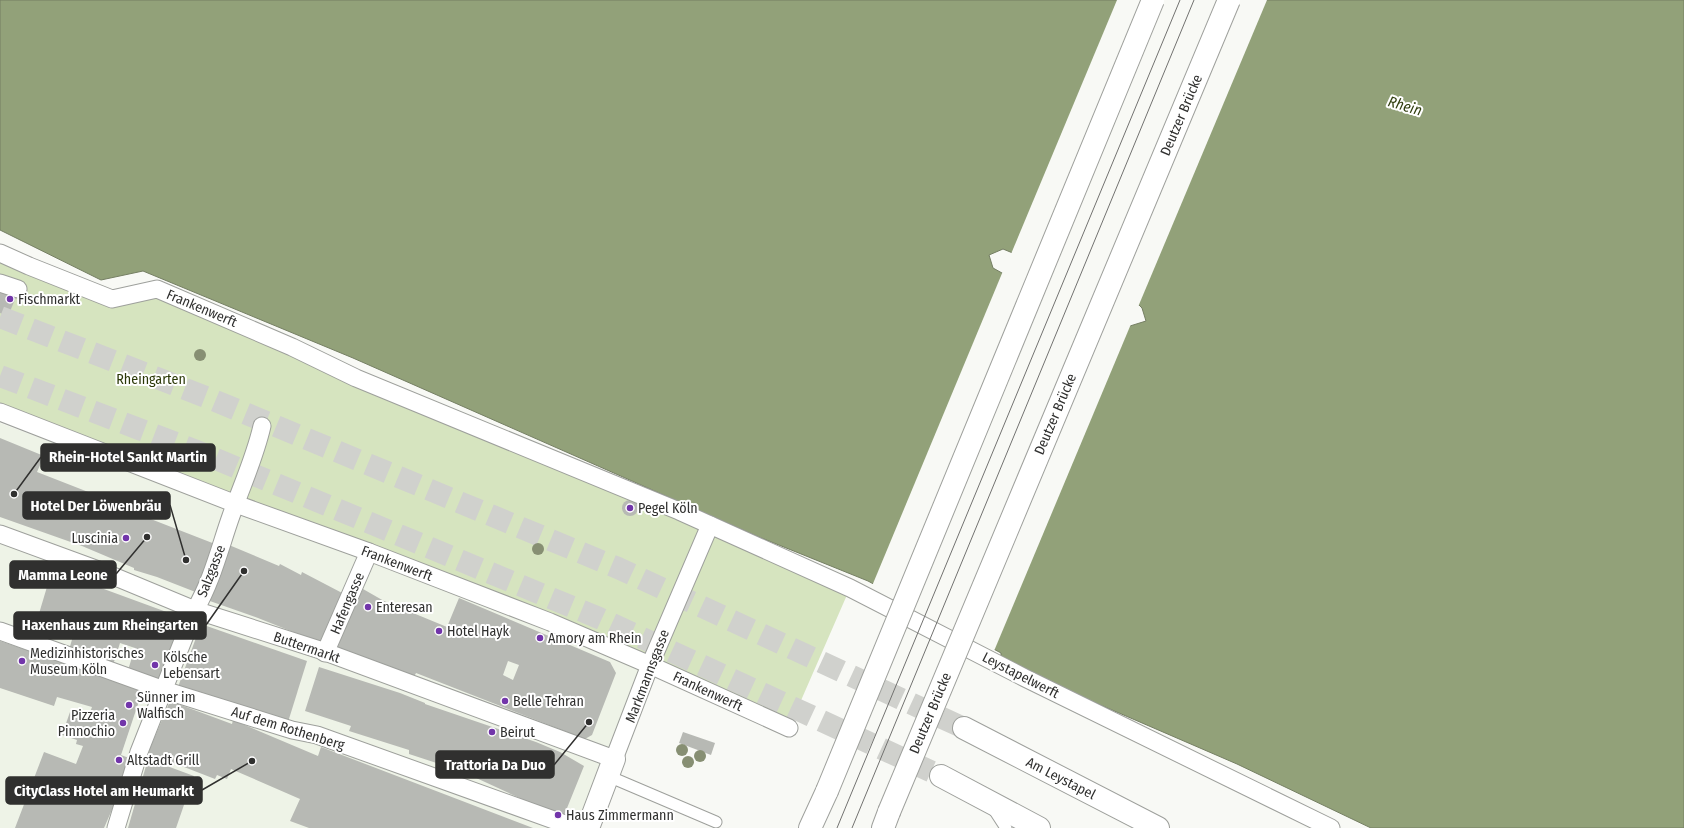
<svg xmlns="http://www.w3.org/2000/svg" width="1684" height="828" viewBox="0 0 1684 828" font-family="'Fira Sans Condensed',sans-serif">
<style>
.built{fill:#eef3e7}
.green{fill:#d6e4bf}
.water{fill:#92a179;stroke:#757f63;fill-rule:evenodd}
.pier{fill:#f8f9f5}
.building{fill:#b7b9b4;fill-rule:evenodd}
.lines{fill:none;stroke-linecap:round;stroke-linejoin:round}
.primary-tunnel{stroke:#d0d1cd;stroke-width:22;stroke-dasharray:22 11;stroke-linecap:butt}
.service-casing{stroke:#9ea09c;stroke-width:13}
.pedestrian-casing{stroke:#9ea09c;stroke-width:19}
.minor-casing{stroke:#9ea09c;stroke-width:24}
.secondary-casing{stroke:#9ea09c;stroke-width:24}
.primary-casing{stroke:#9ea09c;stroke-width:24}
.service{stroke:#fff;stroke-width:11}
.pedestrian{stroke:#fff;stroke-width:17}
.minor{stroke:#fff;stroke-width:22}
.secondary{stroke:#fff;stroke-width:22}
.primary{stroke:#fff;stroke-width:22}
.tram{stroke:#727270;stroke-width:1}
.secondary-bridge-casing{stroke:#9ea09c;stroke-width:24;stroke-linecap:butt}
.secondary-bridge{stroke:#fff;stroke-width:22}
.tree{fill:#878f73}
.poi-dot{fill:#7235aa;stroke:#fff;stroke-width:1.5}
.labels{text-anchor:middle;stroke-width:4;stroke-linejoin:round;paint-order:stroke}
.street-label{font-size:14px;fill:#30302f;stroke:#fff}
.poi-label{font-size:14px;fill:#30302f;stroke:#fff;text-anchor:start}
.park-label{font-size:14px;fill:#2b3808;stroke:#fff}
.water-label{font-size:15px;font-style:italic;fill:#303e0f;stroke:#fff}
.leader{fill:none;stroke:#30302f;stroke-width:1.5}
.callout-dot{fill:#30302f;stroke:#fff;stroke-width:1.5}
.callout{fill:#30302f;stroke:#30302f;stroke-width:1.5}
.callout-label{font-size:15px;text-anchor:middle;font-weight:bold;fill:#fff}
</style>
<rect width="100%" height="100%" fill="#f8f9f5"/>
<!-- built -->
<path class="built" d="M0 423 642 660 591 828H0Z"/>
<!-- green -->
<path class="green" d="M0 253 112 299 157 289 850 588 789 728 650 665 0 412Z"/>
<!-- water -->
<path class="water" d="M0 0H1684V828H1371L1237 764 1001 662V653L868 581 759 537 353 358 143 271 101 280 0 230ZM1003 249 1139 305 1142 308 1146 321 1130 326 1002 273 993 268 989 255Z"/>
<!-- pier -->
<g class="pier">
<path d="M1117 0H1267L1138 307 1011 254Z"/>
<path d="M1003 271 1131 324 994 651 872 586Z"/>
</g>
<!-- building -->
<g class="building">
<path d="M0 288 17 295 8 316 0 313Z"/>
<path d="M0 438 44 456 37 472 119 504 120 503 144 515 143 516 215 544 198 593 157 577 134 570V568L82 546 0 517Z"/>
<circle cx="630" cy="508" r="8"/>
<path d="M229 545 279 566 280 564 301 575 302 572 346 595 323 644 258 618 207 600Z"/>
<path d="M52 570 183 618 164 682 128 670 135 648 120 643 113 665 69 650 75 629 38 617Z"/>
<path d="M363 589 384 601 447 627 459 598 610 662 616 673 592 735 585 739 416 673 414 677 334 650ZM508 661 519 665 513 680 503 675Z"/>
<path d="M201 624 307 661 288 722 178 687Z"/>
<path d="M0 641 143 689 121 755 129 758 121 781 124 782 104 828H15L44 752 76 764 83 746 76 744 77 740 62 735 70 712 88 718 92 707 57 697 54 706 0 688Z"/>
<path d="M319 667 400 693 425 703V704L536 742 560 752 584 766 563 818 461 771 409 754V750L349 731 351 726 305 711Z"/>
<path d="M170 701 232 724 233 720 318 756 321 747 533 828H309L290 821 300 799 231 769 227 779 217 775 215 779 148 753Z"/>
<path d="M683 732 715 743 711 755 679 743Z"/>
<path d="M148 759 194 776 176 828H128Z"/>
</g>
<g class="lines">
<!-- primary-tunnel -->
<g class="primary-tunnel">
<path d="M0 317 206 397 618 568 964 728"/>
<path d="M0 376 194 450 599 618 941 776"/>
</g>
<defs>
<g id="service">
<path d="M608 776 716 822"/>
<path d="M993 808 1006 828"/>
</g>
<g id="pedestrian">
<path d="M0 253 29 266 112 299 157 289 292 347 356 378 679 511 850 588 1025 678 1331 828"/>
<path d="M0 283 18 289"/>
<path d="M0 412 236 504 369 552 550 622 650 665 789 728"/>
<path d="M0 534 101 571 195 610 320 650 614 759 650 665 710 525"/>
<path d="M0 631 164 690 292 730 317 735 576 828"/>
<path d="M325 653 369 552"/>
<path d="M116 828 139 752 195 610C212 581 220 547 231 516 242 485 255 457 262 426"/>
</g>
<path id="minor" d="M588 828 614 759"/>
<g id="secondary">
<path d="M810 828 827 791"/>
<path d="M883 828 889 812"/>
</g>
<g id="primary">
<path d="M964 728 1158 828"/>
<path d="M941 776 1039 828"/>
</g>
</defs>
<!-- service casing -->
<use href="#service" class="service-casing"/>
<!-- pedestrian casing -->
<use href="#pedestrian" class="pedestrian-casing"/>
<!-- minor casing -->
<use href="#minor" class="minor-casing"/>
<!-- secondary casing -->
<use href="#secondary" class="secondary-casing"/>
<!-- primary casing -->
<use href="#primary" class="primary-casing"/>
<!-- service -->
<use href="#service" class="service"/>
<!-- pedestrian -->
<use href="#pedestrian" class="pedestrian"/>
<!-- minor -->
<use href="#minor" class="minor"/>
<!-- secondary -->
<use href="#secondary" class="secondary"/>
<!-- primary -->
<use href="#primary" class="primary"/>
<!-- tram -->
<g class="tram">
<path d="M837 828 1180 0"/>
<path d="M852 828 1194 0"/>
</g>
<defs>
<g id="secondary-bridge">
<path d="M827 791 1153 0"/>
<path d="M889 812 1229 0"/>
</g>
</defs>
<!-- secondary-bridge casing -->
<use href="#secondary-bridge" class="secondary-bridge-casing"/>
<!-- secondary-bridge -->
<use href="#secondary-bridge" class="secondary-bridge"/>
</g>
<!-- trees -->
<g class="tree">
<circle cx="200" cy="355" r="6"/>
<circle cx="538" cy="549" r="6"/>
<circle cx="682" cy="750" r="6"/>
<circle cx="700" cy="756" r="6"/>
<circle cx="688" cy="762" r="6"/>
</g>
<!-- markers -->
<g class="poi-dot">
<circle cx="10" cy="299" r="4"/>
<circle cx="630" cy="508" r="4"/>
<circle cx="126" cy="538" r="4"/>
<circle cx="368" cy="607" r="4"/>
<circle cx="439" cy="631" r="4"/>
<circle cx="540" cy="638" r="4"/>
<circle cx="22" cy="661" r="4"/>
<circle cx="155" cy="665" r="4"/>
<circle cx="505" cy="701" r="4"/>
<circle cx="129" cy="705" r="4"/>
<circle cx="123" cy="723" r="4"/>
<circle cx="492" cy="732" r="4"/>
<circle cx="119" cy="760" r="4"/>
<circle cx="558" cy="815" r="4"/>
</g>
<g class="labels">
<!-- street labels -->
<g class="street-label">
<text transform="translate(1181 115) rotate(-67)" y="5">Deutzer Brücke</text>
<text transform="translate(202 308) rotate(23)" y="5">Frankenwerft</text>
<text transform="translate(1055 414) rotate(-67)" y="5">Deutzer Brücke</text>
<text transform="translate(397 563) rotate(21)" y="5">Frankenwerft</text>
<text transform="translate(211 571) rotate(-69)" y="5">Salzgasse</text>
<text transform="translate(347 603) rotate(-67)" y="5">Hafengasse</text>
<text transform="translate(307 647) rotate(19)" y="5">Buttermarkt</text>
<text transform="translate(1021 675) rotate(27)" y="5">Leystapelwerft</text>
<text transform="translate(647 676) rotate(-69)" y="5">Markmannsgasse</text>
<text transform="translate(708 691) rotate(25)" y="5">Frankenwerft</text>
<text transform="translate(930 713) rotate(-67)" y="5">Deutzer Brücke</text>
<text transform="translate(288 728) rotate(17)" y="5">Auf dem Rothenberg</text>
<text transform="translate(1061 778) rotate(27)" y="5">Am Leystapel</text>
</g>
<!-- poi labels -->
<g class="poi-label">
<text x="18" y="304">Fischmarkt</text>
<text x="638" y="513">Pegel Köln</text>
<text x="118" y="543" text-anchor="end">Luscinia</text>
<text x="376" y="612">Enteresan</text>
<text x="447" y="636">Hotel Hayk</text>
<text x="548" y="643">Amory am Rhein</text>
<text x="30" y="658">Medizinhistorisches<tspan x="30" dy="16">Museum Köln</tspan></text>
<text x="163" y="662">Kölsche<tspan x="163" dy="16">Lebensart</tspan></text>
<text x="137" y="702">Sünner im<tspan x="137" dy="16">Walfisch</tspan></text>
<text x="513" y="706">Belle Tehran</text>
<text x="115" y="720" text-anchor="end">Pizzeria<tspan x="115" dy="16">Pinnochio</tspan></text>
<text x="500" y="737">Beirut</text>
<text x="127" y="765">Altstadt Grill</text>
<text x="566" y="820">Haus Zimmermann</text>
</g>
<!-- park labels -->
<g class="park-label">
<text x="151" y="384">Rheingarten</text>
</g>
<!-- water labels -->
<g class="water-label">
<text transform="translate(1405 106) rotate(17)" y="5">Rhein</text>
</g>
</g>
<!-- callouts -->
<path class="leader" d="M14 494L41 457M186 560L170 505M147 537L116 574M244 571L206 625M589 722L554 765M252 761L202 790"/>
<g class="callout-dot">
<circle cx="14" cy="494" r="4"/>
<circle cx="186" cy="560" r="4"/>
<circle cx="147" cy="537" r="4"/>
<circle cx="244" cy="571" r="4"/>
<circle cx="589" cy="722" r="4"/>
<circle cx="252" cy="761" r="4"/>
</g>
<g class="callout">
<rect x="41" y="444" width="174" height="27" rx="4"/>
<rect x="23" y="492" width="147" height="27" rx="4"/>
<rect x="10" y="561" width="106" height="27" rx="4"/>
<rect x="14" y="612" width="192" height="27" rx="4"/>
<rect x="436" y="751" width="118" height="27" rx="4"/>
<rect x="6" y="777" width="196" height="27" rx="4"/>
</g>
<g class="callout-label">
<text x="128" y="462">Rhein-Hotel Sankt Martin</text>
<text x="96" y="511">Hotel Der Löwenbräu</text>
<text x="63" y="580">Mamma Leone</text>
<text x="110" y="630">Haxenhaus zum Rheingarten</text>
<text x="495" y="770">Trattoria Da Duo</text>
<text x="104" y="796">CityClass Hotel am Heumarkt</text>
</g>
</svg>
